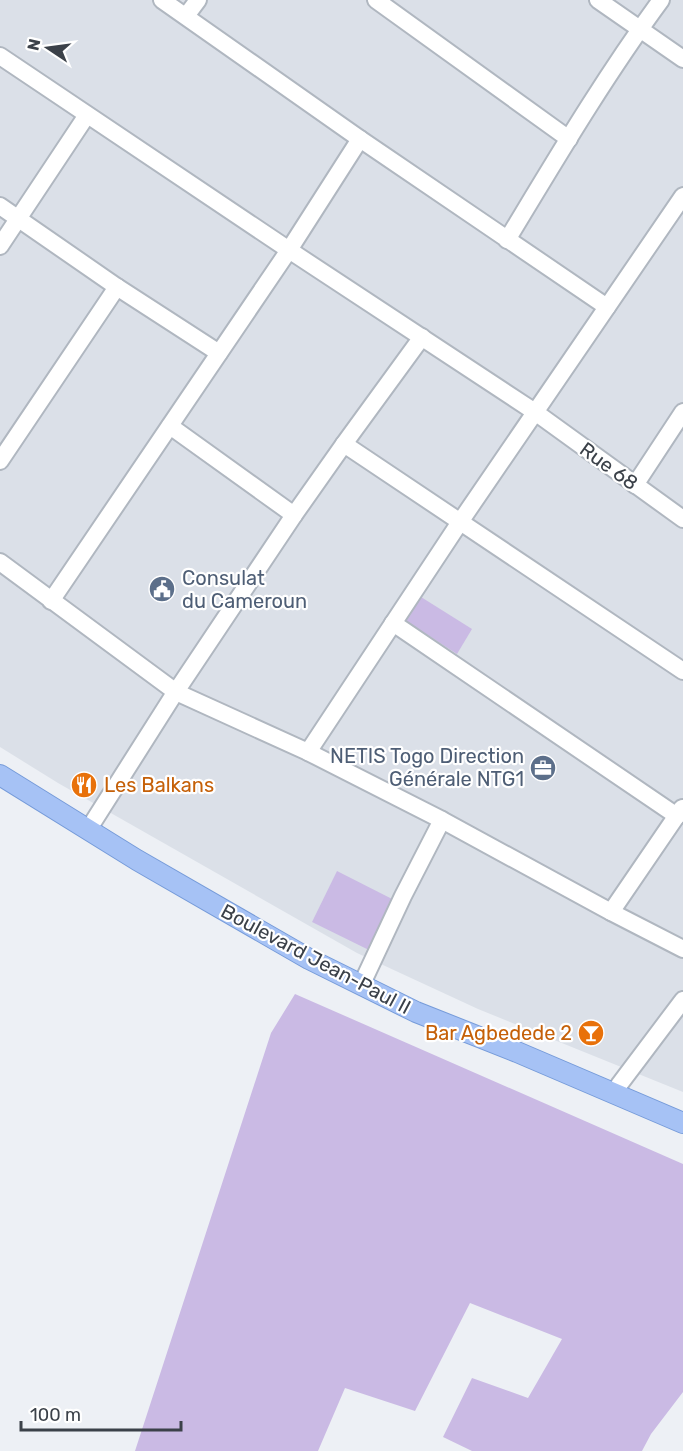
<svg xmlns="http://www.w3.org/2000/svg" width="683" height="1451" viewBox="0 0 683 1451" font-family="Rubik,sans-serif">
<style>
.residential{fill:#dbe0e8}
.green{fill:#cabae4}
.lines{fill:none;stroke-linecap:round;stroke-linejoin:round}
.minor-casing{stroke:#b0b7c0;stroke-width:20}
.major-casing{stroke:#769bd9;stroke-width:22}
.minor{stroke:#fff;stroke-width:16}
.major{stroke:#a6c2f5;stroke-width:20}
.labels{text-anchor:middle;stroke-width:4.5;stroke-linejoin:round;paint-order:stroke}
.street-label{font-size:20px;fill:#3b4149;stroke:#fff}
.service-label{font-size:20px;fill:#4e5e75;stroke:#fff;text-anchor:start}
.food-label{font-size:20px;fill:#c56008;stroke:#fff;text-anchor:start}
</style>
<rect width="100%" height="100%" fill="#edf0f5"/>
<!-- residential -->
<path class="residential" d="M0 0H683V1092L478 1009 357 953 58 783 0 747Z"/>
<!-- green -->
<g class="green">
<path d="M421 597 472 629 457 654 406 621Z"/>
<path d="M337 871 398 902 373 952 312 922Z"/>
<path d="M295 994 683 1164V1392L651 1434 642 1451H472L443 1437 472 1378 528 1398 562 1339 470 1303 415 1411 345 1388 318 1451H135L271 1033Z"/>
</g>
<g class="lines">
<defs>
<g id="minor">
<path d="M162 0 360 139 607 307"/>
<path d="M376 0 569 139"/>
<path d="M598 0 683 59"/>
<path d="M186 16 198 0"/>
<path d="M0 56 289 250 535 412 683 519"/>
<path d="M0 206 117 287 219 353"/>
<path d="M507 240C556 159 605 76 661 0"/>
<path d="M0 246 87 115"/>
<path d="M170 426 294 515"/>
<path d="M344 444 683 671"/>
<path d="M0 461 117 287"/>
<path d="M635 485 683 412"/>
<path d="M0 562 176 692 308 752 442 820 611 912 683 949"/>
<path d="M51 601 289 250 360 139"/>
<path d="M393 623 677 816"/>
<path d="M308 752 460 522 683 196"/>
<path d="M88 830 173 696 294 515 344 444 422 337"/>
<path d="M611 912 682 808"/>
<path d="M366 975 403 896 442 820"/>
<path d="M619 1085 683 1000"/>
</g>
<path id="major" d="M0 775 137 860 309 959 416 1012 517 1052 683 1123"/>
</defs>
<!-- minor casing -->
<use href="#minor" class="minor-casing"/>
<!-- major casing -->
<use href="#major" class="major-casing"/>
<!-- minor -->
<use href="#minor" class="minor"/>
<!-- major -->
<use href="#major" class="major"/>
</g>
<!-- icons -->
<defs>
<symbol id="civic-disc" viewBox="-11 -11 22 22"><circle r="9.5" fill="#5c6f8a" stroke="#fff"/><path d="M-.6-6.5H3V-4.5H.6V-3L4-1V1h2V6H-6V1h2V-1L-.6-3ZM-1.2 2.5V6h2.4V2.5Z" fill="#fff"/></symbol>
<symbol id="office-disc" viewBox="-11 -11 22 22"><circle r="9.5" fill="#5c6f8a" stroke="#fff"/><path d="M-6-3h4V-5.5h4V-3h4V5H-6ZM-1-4.5V-3h2v-1.5ZM-6 0V1H6V0Z" fill="#fff"/></symbol>
<symbol id="restaurant-disc" viewBox="-11 -11 22 22"><circle r="9.5" fill="#e8710a" stroke="#fff"/><path d="M-5-6h1v4h1v-4h1v4h1v-4h1v5L-1.5 .5V6h-2V.5L-5-1ZM5-6V6H3V1.5H1.5Q1.5-4 5-6Z" fill="#fff"/></symbol>
<symbol id="bar-disc" viewBox="-11 -11 22 22"><circle r="9.5" fill="#e8710a" stroke="#fff"/><path d="M-6-5H6L.8 .8V4.5H3.5V6h-7V4.5H-.8V.8Z" fill="#fff"/></symbol>
</defs>
<g fill-rule="evenodd">
<use href="#civic-disc" x="147" y="574" width="30" height="30"/>
<use href="#office-disc" x="528" y="753" width="30" height="30"/>
<use href="#restaurant-disc" x="69" y="770" width="30" height="30"/>
<use href="#bar-disc" x="576" y="1018" width="30" height="30"/>
</g>
<g class="labels">
<!-- street labels -->
<g class="street-label">
<text transform="translate(609 466) rotate(36)" y="7">Rue 68</text>
<text transform="translate(316 959) rotate(28)" y="7">Boulevard Jean-Paul II</text>
</g>
<!-- service labels -->
<g class="service-label">
<text x="182" y="585">Consulat<tspan x="182" dy="23">du Cameroun</tspan></text>
<text x="524" y="763" text-anchor="end">NETIS Togo Direction<tspan x="524" dy="23">Générale NTG1</tspan></text>
</g>
<!-- food labels -->
<g class="food-label">
<text x="104" y="792">Les Balkans</text>
<text x="572" y="1040" text-anchor="end">Bar Agbedede 2</text>
</g>
</g>
<!-- north arrow -->
<g transform="translate(48 48) rotate(283)" stroke="#ffffff" stroke-width="4.5" paint-order="stroke">
<path d="M0-4.5L10 22L0 15L-10 22Z" fill="#3b4149"/>
<text y="-9" font-size="16" font-weight="bold" text-anchor="middle" fill="#3b4149">N</text>
</g>
<!-- scale -->
<path d="M21 1421v9h160v-9" fill="none" stroke="#3b4149" stroke-width="3"/>
<text x="30" y="1421" font-size="18" fill="#3b4149" stroke="#ffffff" stroke-width="4.5" paint-order="stroke">100 m</text>
</svg>
